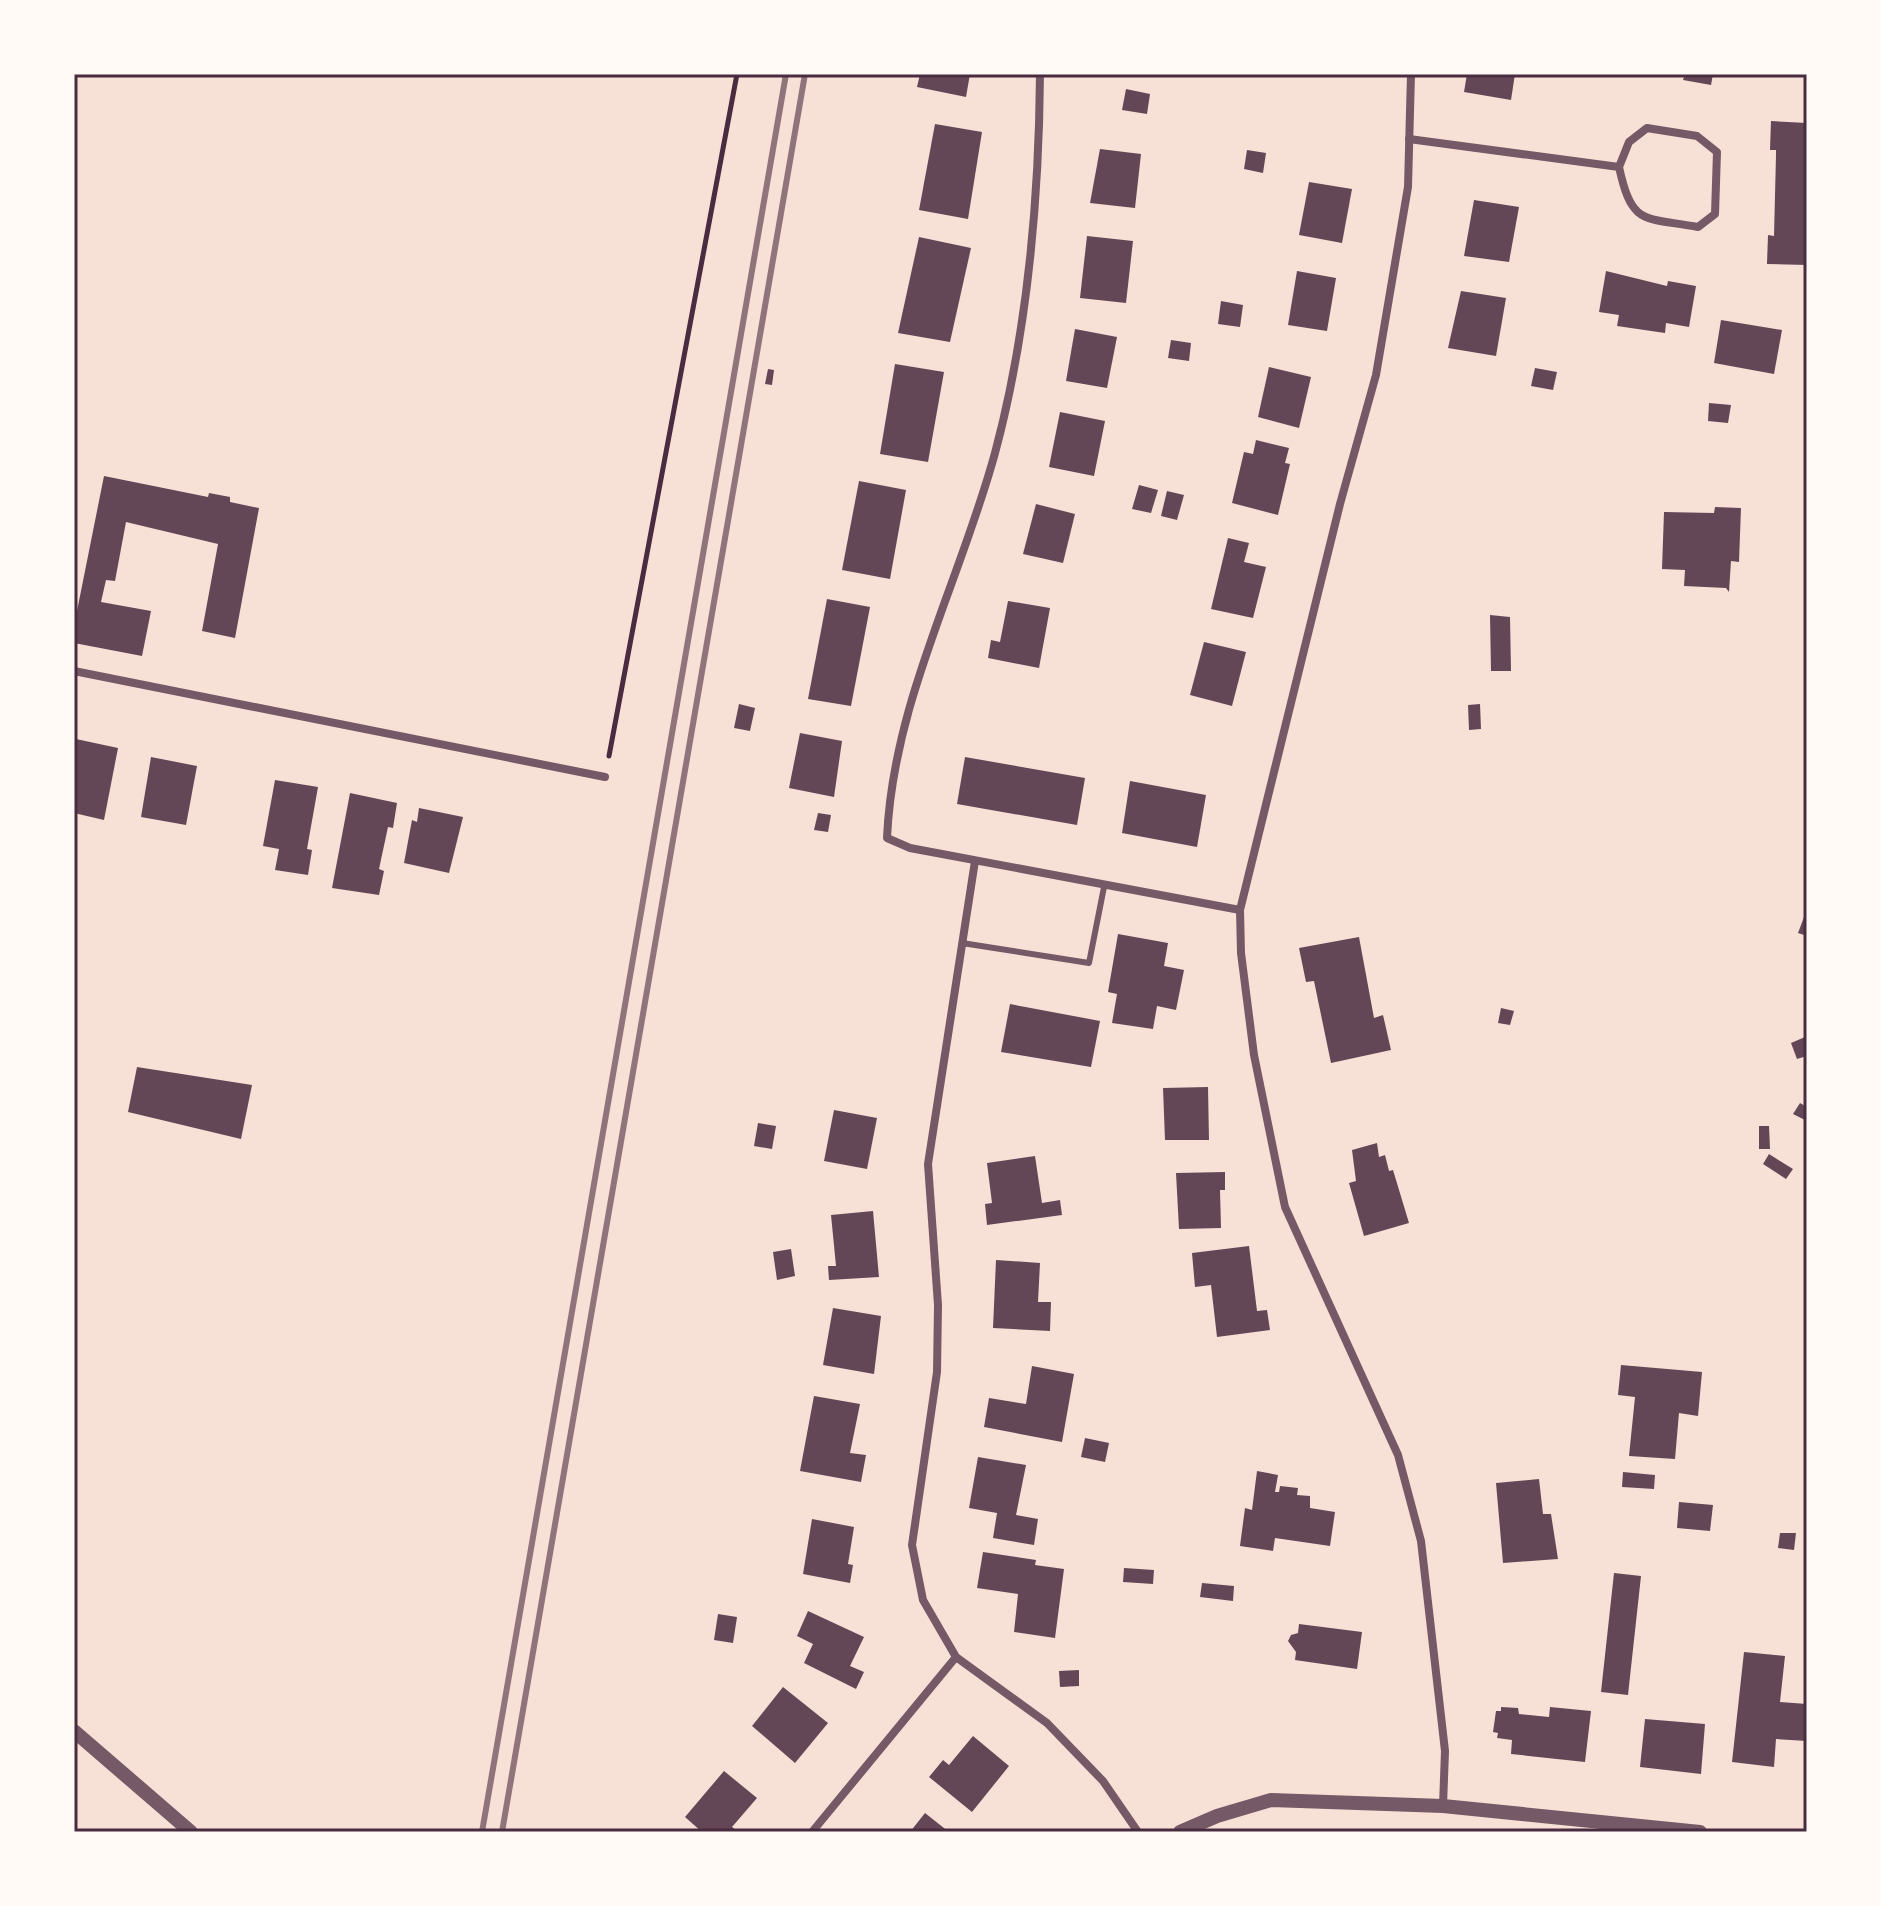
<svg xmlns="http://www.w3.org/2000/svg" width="1881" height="1906" viewBox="0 0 1881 1906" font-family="'Times New Roman',serif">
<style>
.building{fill:#644757}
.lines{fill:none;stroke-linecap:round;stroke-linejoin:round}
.path{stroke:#4a2c40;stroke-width:5}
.service{stroke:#755966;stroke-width:6}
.minor{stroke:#755966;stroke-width:8}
.tertiary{stroke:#755966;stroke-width:14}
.rail{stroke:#8f747c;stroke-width:6}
.neatline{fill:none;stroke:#4a2c40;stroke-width:3}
</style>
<rect width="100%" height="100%" fill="#f7e1d7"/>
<!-- building -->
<g class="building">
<path d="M920 74H970L966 97 917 87Z"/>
<path d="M1467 74H1515L1511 100 1464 92Z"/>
<path d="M1685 74H1713L1711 85 1683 80Z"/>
<path d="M1126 89 1150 94 1147 114 1122 110Z"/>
<path d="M1771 121 1807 123V265L1767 264 1768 235 1774 236 1776 155V150H1770Z"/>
<path d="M935 124 982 132 968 219 919 210Z"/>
<path d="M1100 149 1141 154 1135 208 1090 203Z"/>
<path d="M1247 150 1266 153 1263 173 1244 169Z"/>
<path d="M1309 182 1352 189 1342 243 1299 235Z"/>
<path d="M1474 200 1519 207 1509 262 1464 256Z"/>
<path d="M1087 236 1133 241 1126 303 1080 298Z"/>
<path d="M919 237 971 248 950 342 898 333Z"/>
<path d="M1297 271 1336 278 1327 331 1288 325Z"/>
<path d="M1606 271 1667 286 1668 281 1696 286 1689 327 1666 323 1665 333 1617 326 1619 315 1599 312Z"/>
<path d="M1461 291 1506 298 1496 356 1448 348Z"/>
<path d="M1221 301 1243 305 1240 327 1218 324Z"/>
<path d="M1721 320 1782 330 1774 374 1714 363Z"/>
<path d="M1075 329 1117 337 1107 388 1066 381Z"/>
<path d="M1171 340 1191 343 1189 361 1168 358Z"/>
<path d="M895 364 944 372 928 462 880 454Z"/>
<path d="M1269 367 1311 377 1299 428 1258 417Z"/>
<path d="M1535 368 1557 372 1553 390 1531 386Z"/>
<path d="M768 369 774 370 772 385 765 384Z"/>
<path d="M1709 403 1731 405 1728 423 1708 421Z"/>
<path d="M1060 412 1105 421 1094 476 1049 467Z"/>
<path d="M1256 440 1289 448 1285 463 1290 464 1278 515 1232 503 1244 452 1253 454Z"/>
<path d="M104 476 208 497 209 493 230 497V502L259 508 235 638 202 631 218 544 126 522 115 581 106 580 101 602 151 611 142 656 74 643V626Z"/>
<path d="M859 481 906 490 890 579 842 570Z"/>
<path d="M1139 485 1158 490 1151 513 1132 509Z"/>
<path d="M1167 491 1184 495 1177 520 1161 516Z"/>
<path d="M1036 504 1075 514 1063 563 1023 554Z"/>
<path d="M1715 507 1741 508 1739 562 1731 561 1729 592 1726 588 1684 586 1685 570 1662 569 1664 512 1714 513Z"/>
<path d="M1228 538 1249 543 1244 562 1266 567 1253 618 1211 609Z"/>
<path d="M827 599 870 607 851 706 808 699Z"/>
<path d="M1008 601 1050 608 1039 668 988 658 991 640 1000 642Z"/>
<path d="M1490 615 1510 617 1511 671H1491Z"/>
<path d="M1204 642 1246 652 1232 706 1190 695Z"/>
<path d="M739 704 755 708 750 731 734 728Z"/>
<path d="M1480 704 1481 729 1469 730 1468 705Z"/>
<path d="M800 733 842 741 834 797 789 788Z"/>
<path d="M76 739 118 748 104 820 74 813Z"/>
<path d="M151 757 197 766 186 825 141 817Z"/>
<path d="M965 757 1085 778 1077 825 957 804Z"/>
<path d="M275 780 318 787 307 849 312 850 308 875 275 870 279 849 263 846Z"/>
<path d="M1130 781 1206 795 1197 847 1122 833Z"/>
<path d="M350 793 397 803 393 828 388 827 379 869 384 871 379 895 332 888Z"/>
<path d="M419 808 463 817 449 873 404 863 412 820 417 822Z"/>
<path d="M818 813 831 815 828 832 814 830Z"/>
<path d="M1807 909V936L1798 933Z"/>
<path d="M1118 934 1168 943 1164 966 1184 970 1176 1010 1157 1006 1153 1029 1112 1023 1117 994 1108 992Z"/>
<path d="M1359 937 1374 1018 1383 1015 1391 1050 1331 1063 1314 981 1306 982 1299 948Z"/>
<path d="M1010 1004 1100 1021 1091 1067 1001 1052Z"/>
<path d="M1501 1008 1514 1011 1510 1025 1498 1023Z"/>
<path d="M1805 1037 1807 1056 1797 1059 1791 1043Z"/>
<path d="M137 1067 252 1085 241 1139 128 1112Z"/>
<path d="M1208 1087 1209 1140H1165L1163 1088Z"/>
<path d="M1800 1103 1807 1107V1121L1793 1114Z"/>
<path d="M834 1110 877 1118 867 1169 824 1161Z"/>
<path d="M758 1123 776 1126 772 1149 754 1146Z"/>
<path d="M1759 1126H1769L1770 1149H1759Z"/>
<path d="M1377 1143 1379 1157 1385 1155 1389 1171 1393 1170 1409 1223 1364 1236 1349 1183 1356 1181 1352 1150Z"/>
<path d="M1769 1154 1793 1169 1786 1179 1763 1164Z"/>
<path d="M1035 1156 1042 1203 1060 1200 1062 1215 987 1225 985 1204 992 1203 987 1163Z"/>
<path d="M1225 1172V1190H1220L1221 1228 1179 1229 1176 1173Z"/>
<path d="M873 1211 879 1277 829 1280 828 1266H836L831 1215Z"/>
<path d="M1249 1246 1257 1311 1267 1310 1270 1330 1217 1337 1211 1285 1195 1287 1192 1253Z"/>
<path d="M791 1249 795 1276 777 1280 773 1252Z"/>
<path d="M996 1260 1040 1263 1038 1302H1051L1050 1331 993 1328Z"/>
<path d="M833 1308 881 1316 874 1374 823 1365Z"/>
<path d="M1621 1365 1702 1372 1698 1416 1679 1413 1675 1459 1629 1456 1635 1397 1618 1395Z"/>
<path d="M1032 1366 1074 1374 1062 1442 984 1427 989 1398 1026 1404Z"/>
<path d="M814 1396 860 1404 850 1453 866 1455 861 1482 800 1471Z"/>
<path d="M1085 1438 1109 1443 1105 1462 1081 1457Z"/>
<path d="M978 1457 1026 1465 1016 1515 1038 1519 1034 1545 993 1538 997 1513 969 1508Z"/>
<path d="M1257 1471 1278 1475 1275 1492H1279L1280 1486 1298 1488 1297 1495 1310 1496V1508L1335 1512 1330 1546 1275 1538 1273 1551 1240 1546 1245 1508 1252 1510Z"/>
<path d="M1623 1472 1655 1475 1654 1489 1622 1487Z"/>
<path d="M1539 1479 1543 1514H1551L1558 1559 1503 1563 1496 1483Z"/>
<path d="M1679 1502 1713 1505 1710 1531 1677 1528Z"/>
<path d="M812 1519 854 1527 848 1564 853 1565 850 1583 803 1574Z"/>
<path d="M1780 1533H1796L1794 1550 1778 1548Z"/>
<path d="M983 1552 1036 1560 1035 1565 1064 1569 1055 1638 1014 1632 1018 1594 977 1588Z"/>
<path d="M1124 1568 1154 1570 1153 1584 1123 1582Z"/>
<path d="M1614 1573 1641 1576 1628 1695 1601 1692Z"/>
<path d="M1202 1583 1234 1586 1233 1601 1200 1597Z"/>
<path d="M808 1611 864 1637 850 1666 864 1672 856 1689 804 1663 813 1644 797 1636Z"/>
<path d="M718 1614 737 1617 733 1643 714 1640Z"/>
<path d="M1299 1624 1362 1632 1357 1669 1295 1660 1296 1652 1288 1641 1291 1635 1298 1633Z"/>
<path d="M1744 1652 1785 1656 1780 1702 1807 1704V1741L1776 1739 1774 1767 1732 1762Z"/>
<path d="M1079 1670V1686L1060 1687 1059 1671Z"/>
<path d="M783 1687 828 1723 795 1763 752 1726Z"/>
<path d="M1501 1707 1518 1708 1519 1714 1549 1717 1550 1707 1591 1711 1585 1762 1511 1754 1512 1740 1497 1738 1498 1733 1493 1732 1496 1711H1501Z"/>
<path d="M1645 1719 1705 1724 1701 1774 1640 1767Z"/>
<path d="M973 1736 1009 1766 972 1812 929 1777 943 1760 949 1765Z"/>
<path d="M724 1771 757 1798 732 1827 739 1832H702L685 1817Z"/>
<path d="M925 1813 949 1832H910Z"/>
</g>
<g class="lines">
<!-- path -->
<path class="path" d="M609 756 737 74"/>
<!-- service -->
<path class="service" d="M962 943 1089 963 1104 887"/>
<!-- minor -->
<g class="minor">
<path d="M1040 74C1039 201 1028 330 995 453 960 582 893 702 887 838L910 848 1240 910"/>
<path d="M1411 74 1408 187 1376 375 1340 504 1240 910 1241 953 1254 1055 1285 1207 1398 1455 1421 1541 1445 1751 1443 1806"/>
<path d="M1409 139 1619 167C1632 226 1643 217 1698 227L1715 214 1717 152 1697 136 1647 128 1629 142 1619 167"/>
<path d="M74 671 605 777"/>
<path d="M975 861 928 1164 938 1305 937 1372 912 1545 923 1600 956 1657 1047 1723 1103 1781 1138 1832"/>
<path d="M812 1832 956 1657"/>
</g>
<!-- tertiary -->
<g class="tertiary">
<path d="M74 1731 191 1832"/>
<path d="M1180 1832 1217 1816 1271 1800 1443 1806 1700 1832"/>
</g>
<!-- rail -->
<g class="rail">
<path d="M482 1832 786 74"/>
<path d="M502 1832 805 74"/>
</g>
</g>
<!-- border -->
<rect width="1881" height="1906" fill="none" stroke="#fffaf5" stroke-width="152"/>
<rect x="76" y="76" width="1729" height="1754" class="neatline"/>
</svg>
